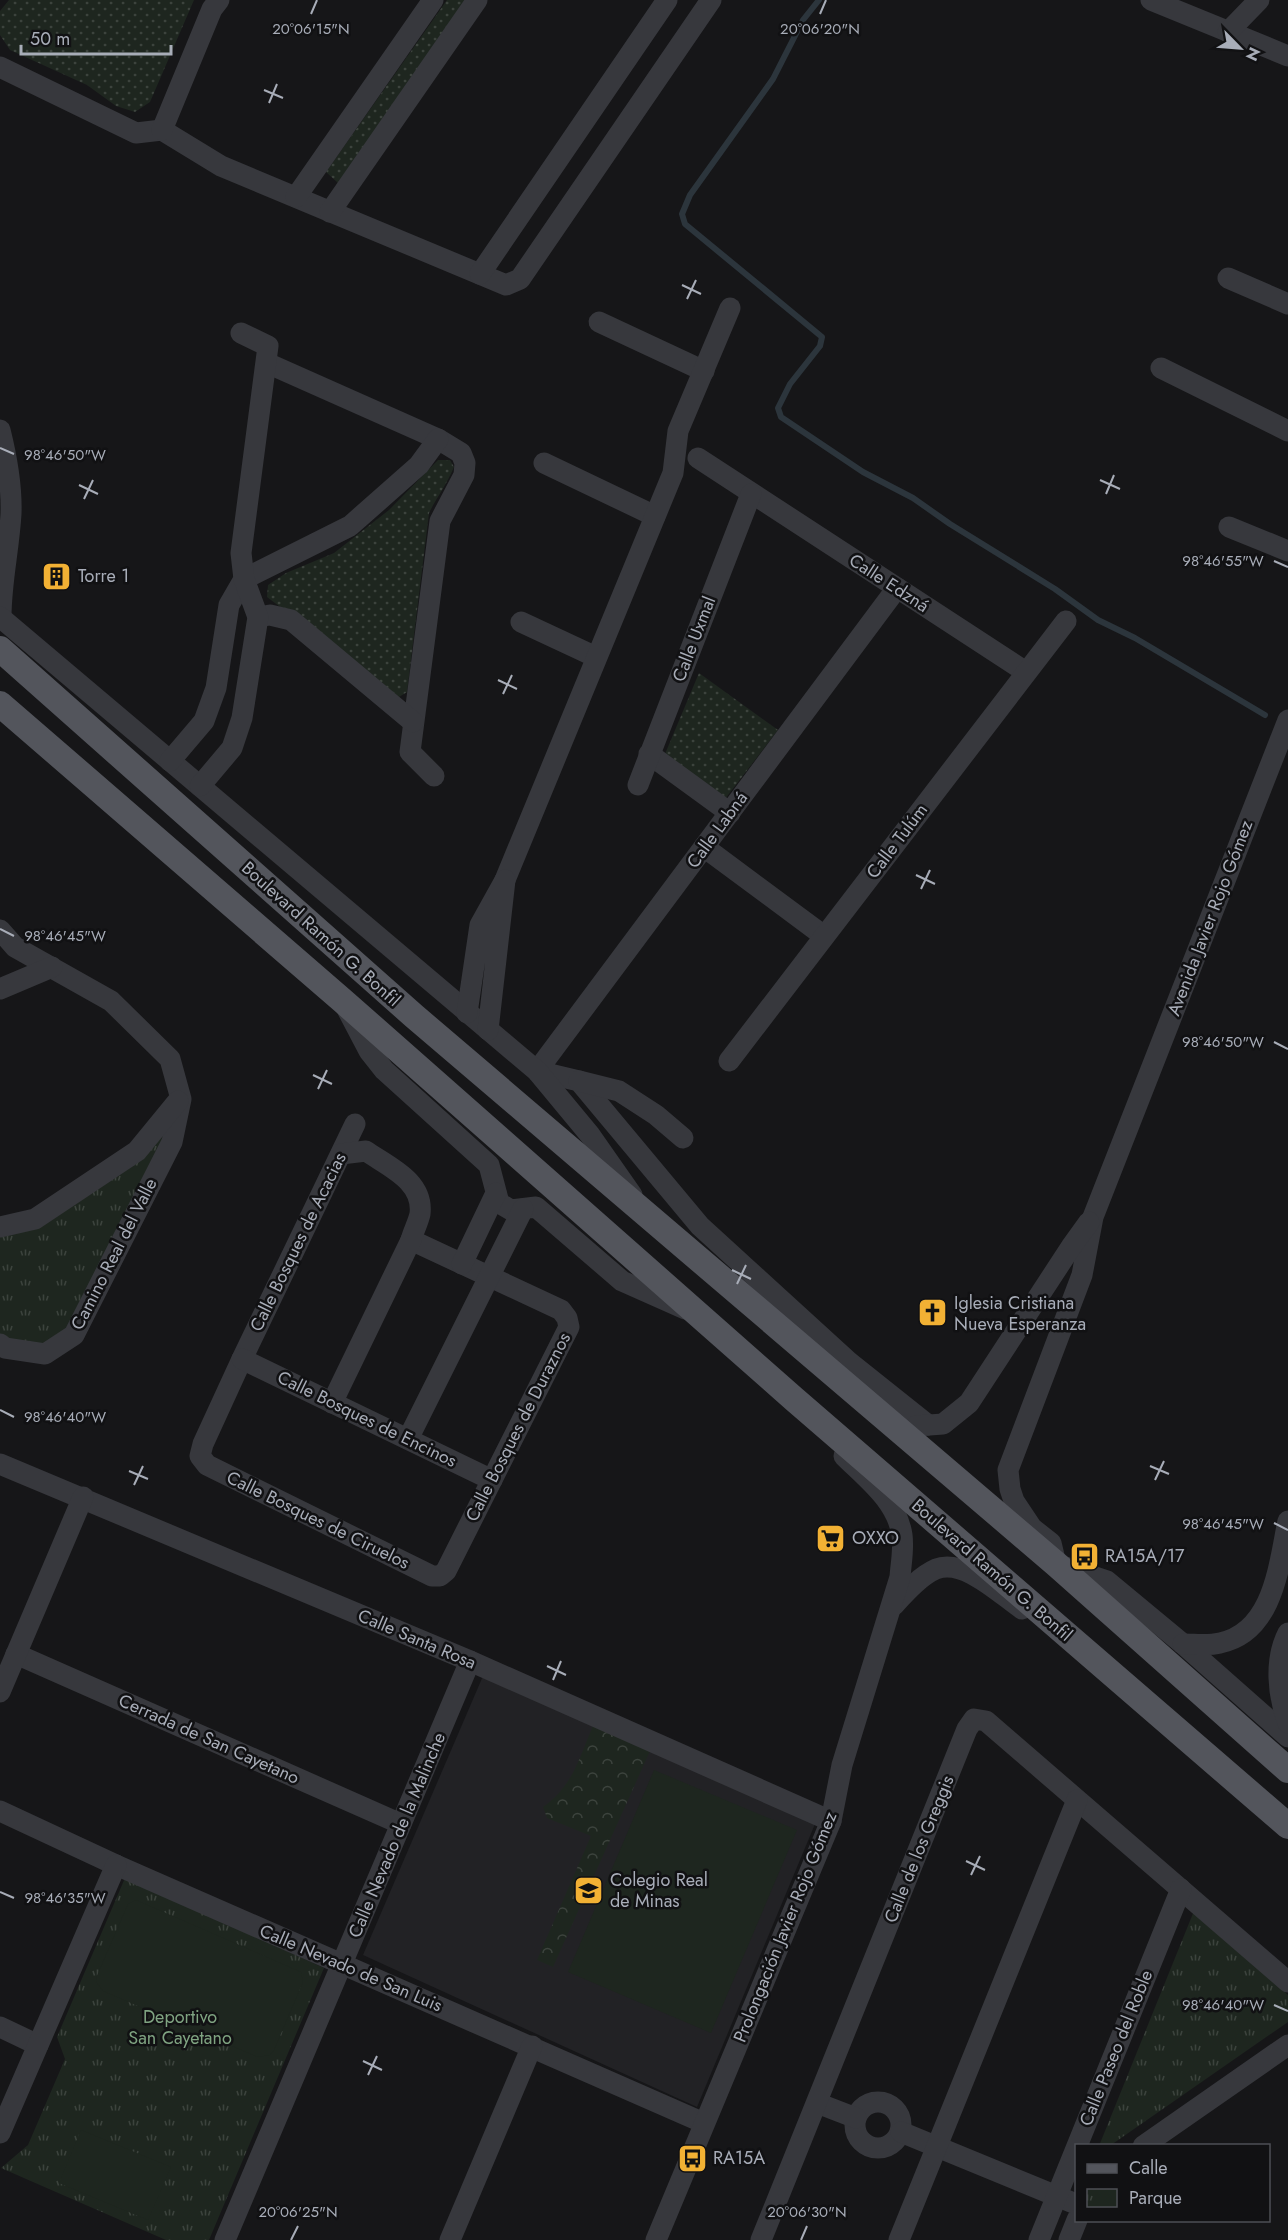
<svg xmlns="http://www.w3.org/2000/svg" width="1288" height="2240" viewBox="0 0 1288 2240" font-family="Jost,sans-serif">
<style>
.built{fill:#222225}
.grass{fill:url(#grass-dots)}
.forest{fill:url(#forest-crowns)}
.park{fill:url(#park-tufts)}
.pitch{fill:#1e261f}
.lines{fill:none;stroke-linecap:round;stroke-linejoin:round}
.stream{stroke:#2c353c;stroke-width:6}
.minor{stroke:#37383d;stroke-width:21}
.major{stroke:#53555c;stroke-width:26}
.ticks{fill:none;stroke:#a8adb8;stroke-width:2}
.labels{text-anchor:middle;stroke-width:5;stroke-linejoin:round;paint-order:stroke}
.poi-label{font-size:18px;fill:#a8adb8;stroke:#111113;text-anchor:start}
.street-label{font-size:18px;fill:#a8adb8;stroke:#111113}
.park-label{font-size:18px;fill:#7fa381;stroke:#111113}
.ticks-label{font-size:15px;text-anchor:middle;fill:#a8adb8;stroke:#111113;stroke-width:5;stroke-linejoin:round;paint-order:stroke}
</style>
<defs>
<pattern id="grass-dots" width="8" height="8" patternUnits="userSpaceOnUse" patternTransform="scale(1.5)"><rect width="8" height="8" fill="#1e261f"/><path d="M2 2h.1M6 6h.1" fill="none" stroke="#3c433d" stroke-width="1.8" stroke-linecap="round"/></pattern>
<pattern id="forest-crowns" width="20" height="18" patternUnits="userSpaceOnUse" patternTransform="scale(1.5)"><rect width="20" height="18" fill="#1e261f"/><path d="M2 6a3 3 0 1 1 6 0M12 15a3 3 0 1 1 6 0" fill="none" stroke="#3c433d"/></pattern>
<pattern id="park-tufts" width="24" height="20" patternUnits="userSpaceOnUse" patternTransform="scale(1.5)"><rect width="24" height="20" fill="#1e261f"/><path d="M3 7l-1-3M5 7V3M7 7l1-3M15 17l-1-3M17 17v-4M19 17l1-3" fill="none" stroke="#3c433d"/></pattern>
</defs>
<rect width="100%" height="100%" fill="#161618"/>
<!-- built -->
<path class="built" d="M483 1676 815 1824 697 2107 363 1955Z"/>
<!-- grass -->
<g class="grass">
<path d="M9 0H194L150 102 135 112 116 106 87 85 10 50 0 35V11Z"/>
<path d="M447 0H466L338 183 326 172Z"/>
<path d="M438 460H450L454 467C447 484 437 497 429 513L407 692 399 697 267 597 268 585 286 573 334 553 389 510Z"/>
<path d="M699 673 778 730 725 799 665 754Z"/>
</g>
<!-- forest -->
<path class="forest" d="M593 1726 650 1751 553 1967 537 1960 591 1836 547 1818 543 1807C573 1786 579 1758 593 1726Z"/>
<!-- park -->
<g class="park">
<path d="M174 1114 77 1334 39 1356 0 1336V1232Z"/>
<path d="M125 1878 324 1968 209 2240H166L1 2168 28 2145 65 2059 57 2037Z"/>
<path d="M1194 1911 1288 1995V2022L1111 2145 1099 2146Z"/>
</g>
<!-- pitch -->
<g class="pitch">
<path d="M654 1770 797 1830 711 2033 568 1972Z"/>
<path d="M136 1900 301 1972 303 1982 274 2050 270 2055 258 2057 103 1991 97 1983 96 1978 128 1904Z"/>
<path d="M81 2130 171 2167 148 2220 59 2183Z"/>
</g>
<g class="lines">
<!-- stream -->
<path class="stream" d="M819 0 803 20 773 79 690 195 682 214 685 224 822 337 820 346 790 384 778 408 781 417 863 472 913 498 950 524 1055 589 1098 620 1135 638 1265 715"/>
<!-- minor -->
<g class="minor">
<path d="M1151 0 1288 56"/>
<path d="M1228 32 1259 0"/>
<path d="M0 67 136 133 162 130 221 166 506 285 520 279 711 0"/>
<path d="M162 130 212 9 219 0"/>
<path d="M296 197 433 0"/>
<path d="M330 212 477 0"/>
<path d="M480 274 667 0"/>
<path d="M1228 278 1288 304"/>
<path d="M599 322 704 371"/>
<path d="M267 363 438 439 461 453 465 463 464 475 440 521 410 752 434 776"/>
<path d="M1161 368 1288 431"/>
<path d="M0 430C7 458 12 486 11 514 9 549 1 582 1 617"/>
<path d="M698 458 1026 672"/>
<path d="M544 463 655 516"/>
<path d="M1229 527 1288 551"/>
<path d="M897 588 537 1071 579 1081 700 1226 849 1362 928 1425"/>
<path d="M0 617 537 1071 590 1135 632 1195"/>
<path d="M258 617 270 615 291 620 413 722"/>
<path d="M521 622 596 657"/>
<path d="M1288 720 1093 1217 1082 1275 1008 1470 1010 1489 1014 1501 1032 1528 1051 1543 1056 1564 1107 1581 1183 1644 1288 1737"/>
<path d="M649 754 730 813"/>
<path d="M170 761 204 721 216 688 229 605 244 579 350 526 419 465 438 439"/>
<path d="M638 785 751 494"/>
<path d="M200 786 232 748 242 718 258 617 244 579 241 553 268 346 241 333"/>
<path d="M704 847 824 936"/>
<path d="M505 880 673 473 678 431 730 308"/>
<path d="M0 930 15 947 111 1001 170 1059 181 1099 172 1142 74 1335 45 1354 5 1348 0 1344"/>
<path d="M0 989 52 967"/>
<path d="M347 1009 369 1051 384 1070 489 1165 499 1203 511 1210 536 1207 622 1281 685 1309"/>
<path d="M467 1013 480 925 505 880 488 1030"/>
<path d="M729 1061 1066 621"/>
<path d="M579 1081 619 1091 656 1115 683 1138"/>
<path d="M355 1124 242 1359 203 1444 200 1456 207 1465 432 1576H440L446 1571 569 1327 567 1318 561 1310 411 1240"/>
<path d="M0 1227 35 1219 137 1151 178 1101"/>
<path d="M462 1264 496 1193"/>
<path d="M242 1359 492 1480"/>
<path d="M332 1403 411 1240C413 1232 418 1223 420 1214 424 1181 389 1167 366 1151L341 1154"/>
<path d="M916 1426 943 1424 969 1403 1071 1247 1089 1222"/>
<path d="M408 1439 523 1209"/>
<path d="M0 1464 470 1661 831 1821"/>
<path d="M893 1606C905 1593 920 1576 936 1569 964 1558 1000 1594 1022 1609"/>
<path d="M1288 1633C1274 1660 1278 1696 1288 1723"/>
<path d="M1183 1644C1195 1644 1208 1646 1220 1643 1274 1632 1279 1564 1288 1521"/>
<path d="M16 1654 401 1824"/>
<path d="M0 1692 83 1497"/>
<path d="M0 1811 116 1865 704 2123"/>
<path d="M0 2027 38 2045"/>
<circle cx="878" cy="2125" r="23"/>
<path d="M817 2103 856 2118"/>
<path d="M901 2132 1076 2204"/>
<path d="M0 2133 116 1865"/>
<path d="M1143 2146 1288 2045"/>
<path d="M225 2240 470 1661"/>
<path d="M450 2240 532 2046"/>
<path d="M656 2240 831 1821 842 1765 900 1577C901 1563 904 1549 902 1535 897 1501 867 1479 844 1456"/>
<path d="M761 2240 967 1729 974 1719 986 1721 1288 1982"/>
<path d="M899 2240 1077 1800"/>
<path d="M1039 2240 1181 1889"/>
<path d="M1069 2240 1077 2220"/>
</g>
<!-- major -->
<g class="major">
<path d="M0 649 414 1016 1056 1564 1288 1770"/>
<path d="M0 704 343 1001 794 1399 1288 1826"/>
</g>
</g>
<!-- ticks -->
<path class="ticks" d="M311 14 317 0M820 14 826 0M264 90 283 98M269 103 277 84M682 285 701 294M687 299 696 280M0 448 14 454M1100 480 1120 489M79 485 98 494M1106 494 1114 475M84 499 93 480M1274 561 1288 567M498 680 517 689M503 694 512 675M916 875 935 884M921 889 930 870M0 929 14 936M1274 1042 1288 1049M313 1075 332 1084M318 1089 327 1070M732 1270 751 1279M737 1284 746 1265M0 1410 14 1417M1150 1466 1169 1474M129 1471 148 1479M1155 1480 1164 1461M134 1485 143 1466M1274 1523 1288 1530M547 1666 566 1675M553 1680 561 1661M966 1861 985 1870M971 1875 980 1856M0 1892 14 1898M1274 2005 1288 2011M363 2061 382 2070M368 2075 377 2056M291 2240 298 2226M801 2240 807 2226"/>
<!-- icons -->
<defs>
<symbol id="building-square" viewBox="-11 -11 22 22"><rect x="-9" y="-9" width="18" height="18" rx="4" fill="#f2b134" stroke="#111113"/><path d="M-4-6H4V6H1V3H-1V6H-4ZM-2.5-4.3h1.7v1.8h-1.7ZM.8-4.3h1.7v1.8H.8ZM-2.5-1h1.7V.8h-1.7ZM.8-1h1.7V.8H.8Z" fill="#111"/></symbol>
<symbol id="church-square" viewBox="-11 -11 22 22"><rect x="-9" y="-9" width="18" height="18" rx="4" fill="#f2b134" stroke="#111113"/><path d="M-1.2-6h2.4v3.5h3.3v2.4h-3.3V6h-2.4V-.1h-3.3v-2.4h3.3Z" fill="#111"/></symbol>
<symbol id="supermarket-square" viewBox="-11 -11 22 22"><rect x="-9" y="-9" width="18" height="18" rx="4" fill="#f2b134" stroke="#111113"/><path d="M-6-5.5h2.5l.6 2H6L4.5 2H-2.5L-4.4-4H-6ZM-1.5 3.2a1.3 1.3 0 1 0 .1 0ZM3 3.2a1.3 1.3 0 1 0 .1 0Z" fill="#111"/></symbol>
<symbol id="bus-square" viewBox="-11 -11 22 22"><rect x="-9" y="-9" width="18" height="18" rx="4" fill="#f2b134" stroke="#111113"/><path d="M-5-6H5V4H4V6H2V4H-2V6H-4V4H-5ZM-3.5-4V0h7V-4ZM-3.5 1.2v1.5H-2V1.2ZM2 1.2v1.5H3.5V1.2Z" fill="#111"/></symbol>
<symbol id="school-square" viewBox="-11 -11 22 22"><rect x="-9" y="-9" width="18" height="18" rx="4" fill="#f2b134" stroke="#111113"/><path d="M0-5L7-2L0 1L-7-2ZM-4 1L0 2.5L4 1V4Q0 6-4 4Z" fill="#111"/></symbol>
</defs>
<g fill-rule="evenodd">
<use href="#building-square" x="40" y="560" width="33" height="33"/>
<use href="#church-square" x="916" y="1296" width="33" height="33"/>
<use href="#supermarket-square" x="814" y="1522" width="33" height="33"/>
<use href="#bus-square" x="1068" y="1540" width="33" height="33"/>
<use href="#school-square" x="572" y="1874" width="33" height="33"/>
<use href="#bus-square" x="676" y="2142" width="33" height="33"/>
</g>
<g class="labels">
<!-- poi labels -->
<g class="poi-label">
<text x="78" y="582">Torre 1</text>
<text x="954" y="1309">Iglesia Cristiana<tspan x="954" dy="21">Nueva Esperanza</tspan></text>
<text x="852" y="1544">OXXO</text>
<text x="1105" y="1562">RA15A/17</text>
<text x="610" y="1886">Colegio Real<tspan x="610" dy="21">de Minas</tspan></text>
<text x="713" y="2164">RA15A</text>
</g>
<!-- street labels -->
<g class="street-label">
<text transform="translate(889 583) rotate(33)" y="6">Calle Edzná</text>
<text transform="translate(694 639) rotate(-69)" y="6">Calle Uxmal</text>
<text transform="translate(717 830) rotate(-54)" y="6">Calle Labná</text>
<text transform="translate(897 841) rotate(-53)" y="6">Calle Tulúm</text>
<text transform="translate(1210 918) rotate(-69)" y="6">Avenida Javier Rojo Gómez</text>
<text transform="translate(321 934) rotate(42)" y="6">Boulevard Ramón G. Bonfil</text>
<text transform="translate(298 1242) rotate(-64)" y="6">Calle Bosques de Acacias</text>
<text transform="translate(114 1254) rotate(-63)" y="6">Camino Real del Valle</text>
<text transform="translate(367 1419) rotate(26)" y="6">Calle Bosques de Encinos</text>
<text transform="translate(518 1427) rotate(-63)" y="6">Calle Bosques de Duraznos</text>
<text transform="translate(318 1520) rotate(26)" y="6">Calle Bosques de Ciruelos</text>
<text transform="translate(992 1570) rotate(41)" y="6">Boulevard Ramón G. Bonfil</text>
<text transform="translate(417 1639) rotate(23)" y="6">Calle Santa Rosa</text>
<text transform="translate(209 1739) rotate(24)" y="6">Cerrada de San Cayetano</text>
<text transform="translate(397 1835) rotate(-67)" y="6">Calle Nevado de la Malinche</text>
<text transform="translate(919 1849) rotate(-68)" y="6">Calle de los Greggis</text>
<text transform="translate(785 1927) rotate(-68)" y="6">Prolongación Javier Rojo Gómez</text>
<text transform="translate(351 1968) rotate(23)" y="6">Calle Nevado de San Luis</text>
<text transform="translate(1116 2048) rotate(-68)" y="6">Calle Paseo del Roble</text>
</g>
<!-- park labels -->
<g class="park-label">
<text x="180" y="2023">Deportivo<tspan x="180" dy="21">San Cayetano</tspan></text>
</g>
</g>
<g class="ticks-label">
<text x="311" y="34">20°06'15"N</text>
<text x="820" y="34">20°06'20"N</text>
<text x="65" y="460">98°46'50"W</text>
<text x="1223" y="566">98°46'55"W</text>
<text x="65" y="941">98°46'45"W</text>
<text x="1223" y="1047">98°46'50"W</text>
<text x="65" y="1422">98°46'40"W</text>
<text x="1223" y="1529">98°46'45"W</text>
<text x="65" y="1903">98°46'35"W</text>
<text x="1223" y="2010">98°46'40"W</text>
<text x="298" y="2217">20°06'25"N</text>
<text x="807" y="2217">20°06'30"N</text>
</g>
<!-- legend -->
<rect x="1075" y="2144" width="195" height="78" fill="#111113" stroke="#4d4f55" stroke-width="1.5"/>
<rect x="1087" y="2164" width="30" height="9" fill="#53555c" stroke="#4d4f55" stroke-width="1.5"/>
<text x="1129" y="2174" font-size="18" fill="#a8adb8">Calle</text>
<rect x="1087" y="2189" width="30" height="18" fill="url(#park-tufts)" stroke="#4d4f55" stroke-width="1.5"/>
<text x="1129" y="2204" font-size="18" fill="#a8adb8">Parque</text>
<!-- north arrow -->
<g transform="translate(1240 48) rotate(115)" stroke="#111113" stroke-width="4.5" paint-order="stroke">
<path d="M0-4.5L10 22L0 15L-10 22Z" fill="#a8adb8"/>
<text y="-9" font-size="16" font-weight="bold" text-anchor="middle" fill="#a8adb8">N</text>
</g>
<!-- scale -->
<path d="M21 45v9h150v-9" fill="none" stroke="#a8adb8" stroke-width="3"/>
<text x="30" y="45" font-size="18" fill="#a8adb8" stroke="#111113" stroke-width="4.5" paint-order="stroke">50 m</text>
</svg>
